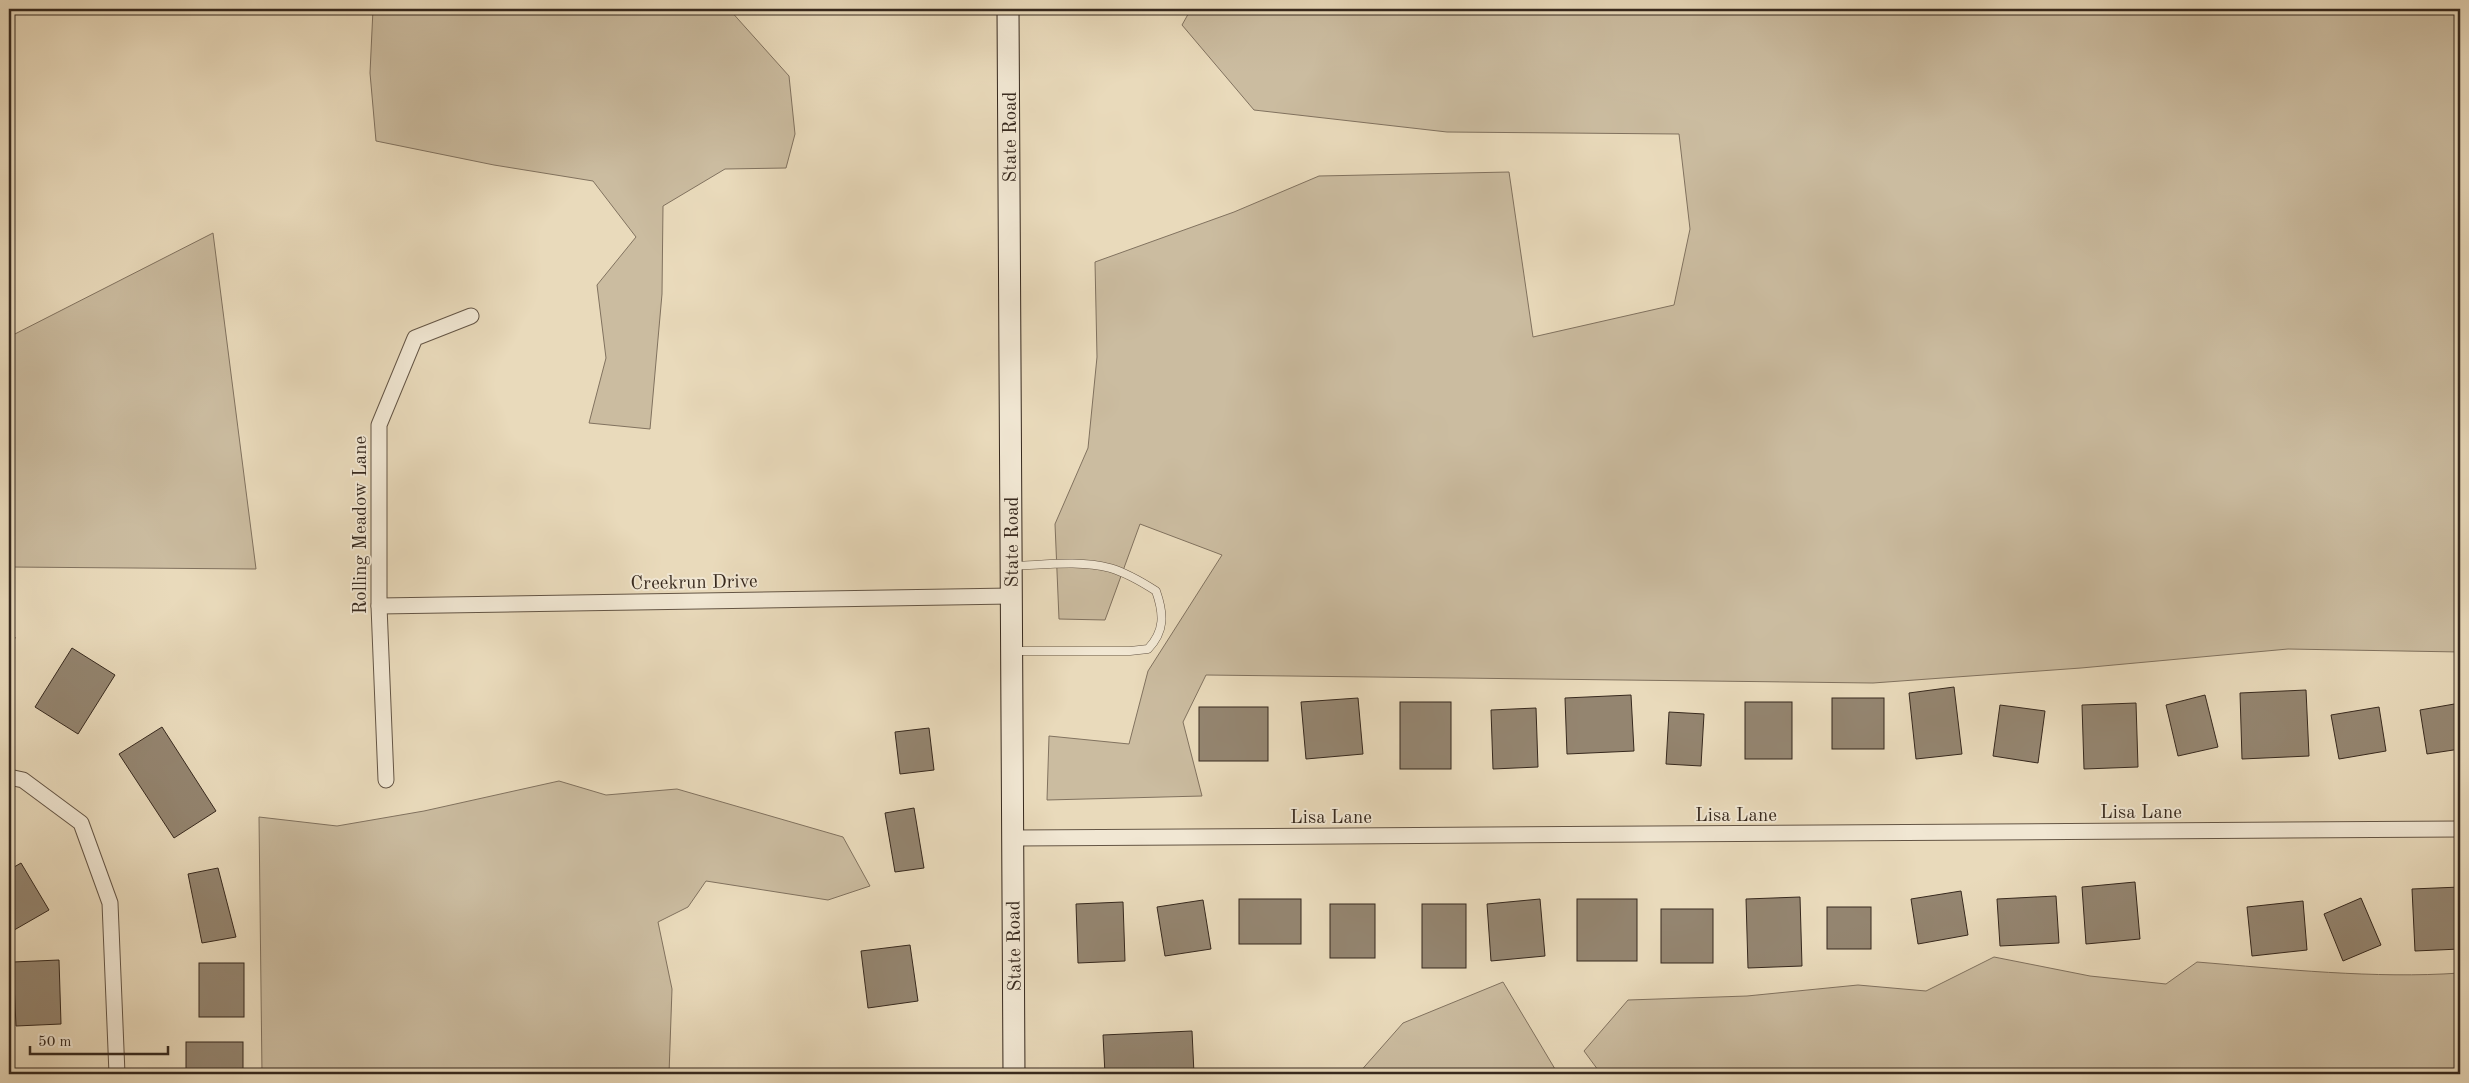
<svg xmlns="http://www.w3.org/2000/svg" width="2469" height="1083" viewBox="0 0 2469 1083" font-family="'Old Standard TT',serif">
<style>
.green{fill:#cbbca0;stroke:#81725f}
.building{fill:#948570;stroke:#37291e}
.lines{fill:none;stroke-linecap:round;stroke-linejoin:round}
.service-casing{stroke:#645545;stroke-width:9}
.minor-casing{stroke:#645545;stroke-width:17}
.secondary-casing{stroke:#37291e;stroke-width:23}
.service{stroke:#f1e7d3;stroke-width:8}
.minor{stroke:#f1e7d3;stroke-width:15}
.secondary{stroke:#f1e7d3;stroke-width:21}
.labels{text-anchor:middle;stroke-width:4;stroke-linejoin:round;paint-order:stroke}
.street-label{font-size:19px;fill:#37291e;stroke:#f1e7d3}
</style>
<rect width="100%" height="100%" fill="#e9dabb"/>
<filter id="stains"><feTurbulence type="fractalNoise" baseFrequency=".004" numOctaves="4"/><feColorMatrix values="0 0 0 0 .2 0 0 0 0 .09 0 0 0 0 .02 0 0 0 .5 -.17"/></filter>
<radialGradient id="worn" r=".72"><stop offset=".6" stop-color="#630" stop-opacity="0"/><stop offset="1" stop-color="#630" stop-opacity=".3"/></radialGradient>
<!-- green -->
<g class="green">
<path d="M373 9H729L789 76 795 134 786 168 725 169 663 206 662 294 650 429 589 423 606 358 597 285 636 237 593 181 494 165 376 141 370 73Z"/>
<path d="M1191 9H2460V652L2288 649 2081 668 1873 683 1206 675 1183 722 1202 796 1047 800 1049 736 1129 744 1148 671 1222 555 1140 524 1105 620 1059 619 1055 524 1088 448 1097 357 1095 262 1234 212 1319 176 1509 172 1533 337 1674 305 1690 229 1679 134 1447 132 1254 110 1182 25Z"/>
<path d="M213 233 256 569 9 567V337Z"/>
<path d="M559 781 606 795 677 789 843 837 870 886 828 900 706 881 688 907 658 922 672 989 669 1074H262L259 817 337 826 424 811Z"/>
<path d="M1994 957 2090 976 2166 984 2197 962C2282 969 2375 979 2460 973V1074H1601L1584 1051 1628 1000 1747 996 1858 985 1926 991Z"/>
<path d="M1503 982 1558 1074H1358L1403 1023Z"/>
</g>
<!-- building -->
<g class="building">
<path d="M9 636 15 637 9 668Z"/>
<path d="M72 648 115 675 78 734 35 707Z"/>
<path d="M1954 687 1962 754 1916 759 1909 693Z"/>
<path d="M2306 690 2309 756 2242 759 2240 693Z"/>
<path d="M1631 695 1634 751 1567 754 1565 698Z"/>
<path d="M2205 695 2218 747 2178 756 2166 705Z"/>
<path d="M1358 698 1363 754 1306 759 1301 702Z"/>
<rect x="1832" y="698" width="52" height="51"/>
<rect x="1400" y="702" width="51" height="67"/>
<rect x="1745" y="702" width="47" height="57"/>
<path d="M2136 703 2138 767 2084 769 2082 705Z"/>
<path d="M2460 703V749L2427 754 2420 710Z"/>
<path d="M2000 705 2045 711 2038 763 1993 756Z"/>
<rect x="1199" y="707" width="69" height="54"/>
<path d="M2379 707 2386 751 2339 759 2331 715Z"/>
<path d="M1536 708 1538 767 1493 769 1491 710Z"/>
<path d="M1669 712 1704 714 1701 766 1666 764Z"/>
<path d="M162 727 216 811 174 838 119 754Z"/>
<path d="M929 728 934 770 900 774 895 732Z"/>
<path d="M914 808 924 868 895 872 885 813Z"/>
<path d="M21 863 49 910 9 933V870Z"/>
<path d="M218 868 236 937 202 943 188 874Z"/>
<path d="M2135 882 2140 939 2086 944 2082 887Z"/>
<path d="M2460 887V949L2415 951 2412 889Z"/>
<path d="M1961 891 1968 935 1918 944 1911 899Z"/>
<path d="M2056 896 2059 943 2000 946 1997 899Z"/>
<path d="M1800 897 1802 966 1748 968 1746 899Z"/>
<path d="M2361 898 2381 945 2343 961 2324 914Z"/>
<rect x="1239" y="899" width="62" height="45"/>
<path d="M1540 899 1545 956 1491 961 1487 904Z"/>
<rect x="1577" y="899" width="60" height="62"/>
<path d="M1203 900 1211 949 1165 956 1157 907Z"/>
<path d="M2303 901 2307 950 2252 956 2247 907Z"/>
<path d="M1123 902 1125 961 1078 963 1076 904Z"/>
<rect x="1330" y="904" width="45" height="54"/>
<rect x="1422" y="904" width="44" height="64"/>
<rect x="1827" y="907" width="44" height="42"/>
<rect x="1661" y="909" width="52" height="54"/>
<path d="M910 945 918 1001 868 1008 861 951Z"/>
<path d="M59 960 61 1024 16 1026 13 962Z"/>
<rect x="199" y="963" width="45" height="54"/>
<path d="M1192 1031 1194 1074H1105L1103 1035Z"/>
<rect x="186" y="1042" width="57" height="32"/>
</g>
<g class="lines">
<defs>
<path id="service" d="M1012 566C1044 565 1079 560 1110 568 1127 573 1142 582 1156 591 1164 614 1165 631 1148 649L1130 651H1013"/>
<g id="minor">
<path d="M379 606 1011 596"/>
<path d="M9 777 23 780 81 823 110 903 117 1074"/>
<path d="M386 780 379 606V425L415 338 471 316"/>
<path d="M1011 838 2460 829"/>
</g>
<path id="secondary" d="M1008 9 1014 1074"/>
</defs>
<!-- service casing -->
<use href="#service" class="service-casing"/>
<!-- minor casing -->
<use href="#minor" class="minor-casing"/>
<!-- secondary casing -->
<use href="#secondary" class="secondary-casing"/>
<!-- service -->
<use href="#service" class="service"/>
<!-- minor -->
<use href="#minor" class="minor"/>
<!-- secondary -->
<use href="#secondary" class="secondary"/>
</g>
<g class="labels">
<!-- street labels -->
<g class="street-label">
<text transform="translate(1009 137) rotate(-90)" y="7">State Road</text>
<text transform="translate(359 525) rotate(-90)" y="7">Rolling Meadow Lane</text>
<text transform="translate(1011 542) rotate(-90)" y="7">State Road</text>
<text transform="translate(694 581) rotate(-1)" y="7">Creekrun Drive</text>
<text x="2141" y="818">Lisa Lane</text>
<text x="1736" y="821">Lisa Lane</text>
<text x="1331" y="823">Lisa Lane</text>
<text transform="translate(1013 946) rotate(-91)" y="7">State Road</text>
</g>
</g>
<!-- margin -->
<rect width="2469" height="1083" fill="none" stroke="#e9dabb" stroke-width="30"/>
<rect x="10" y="10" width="2449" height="1063" fill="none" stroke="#37291e" stroke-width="2.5"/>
<rect x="15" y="15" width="2439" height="1053" fill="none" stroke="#37291e"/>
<!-- scale -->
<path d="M30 1046v8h138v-8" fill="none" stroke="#37291e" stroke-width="2.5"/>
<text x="38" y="1046" font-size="15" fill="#37291e" stroke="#f1e7d3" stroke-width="4" paint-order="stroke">50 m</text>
<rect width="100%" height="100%" filter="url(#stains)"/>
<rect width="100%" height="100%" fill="url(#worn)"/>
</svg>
